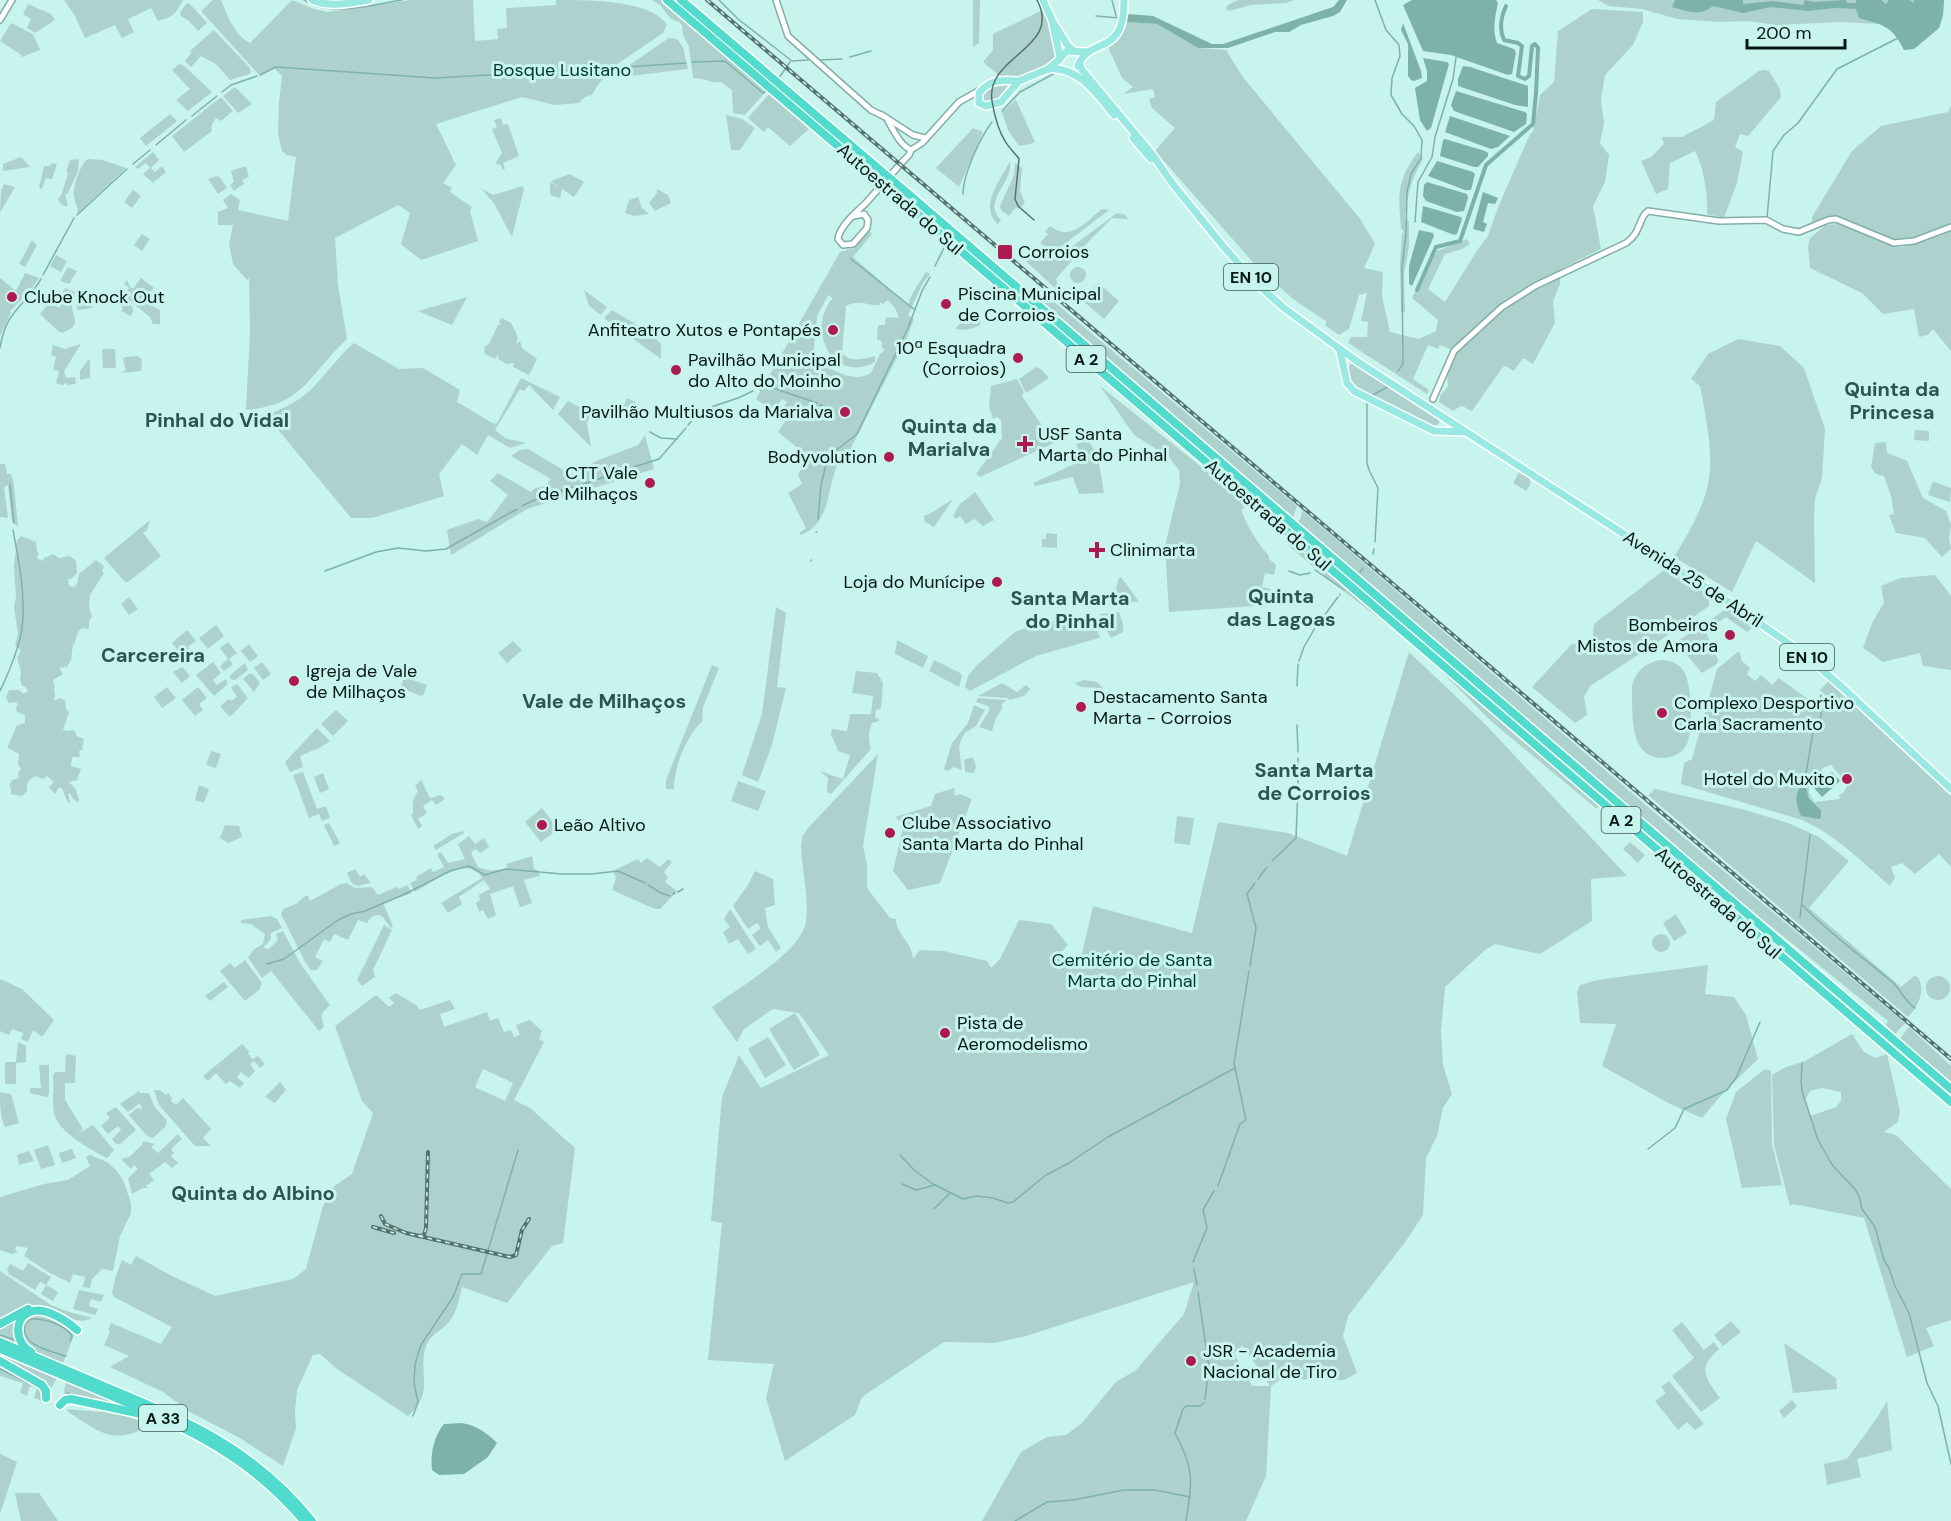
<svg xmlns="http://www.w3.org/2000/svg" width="1951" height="1521" viewBox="0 0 1951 1521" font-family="'DM Sans',sans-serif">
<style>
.green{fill:#add2cd;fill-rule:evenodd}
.water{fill:#7db2ab}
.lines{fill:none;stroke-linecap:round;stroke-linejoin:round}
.stream{stroke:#7db2ab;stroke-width:1.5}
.canal{stroke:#7db2ab;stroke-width:4}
.secondary-casing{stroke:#83aea8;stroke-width:8}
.primary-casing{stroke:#fff;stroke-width:10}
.motorway-casing{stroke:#fff;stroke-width:11}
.secondary{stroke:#fff;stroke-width:5}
.primary{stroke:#97e9e1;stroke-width:7}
.motorway{stroke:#51dbcd;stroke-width:8}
.tram{stroke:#56726e;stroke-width:1.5}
.rail-casing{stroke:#56726e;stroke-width:4}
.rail{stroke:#c7f4ed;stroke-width:1.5;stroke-dasharray:4.5;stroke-linecap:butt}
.motorway-bridge-casing{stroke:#fff;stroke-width:11;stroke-linecap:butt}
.motorway-bridge{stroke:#51dbcd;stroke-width:8}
.poi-dot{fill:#ac1a4f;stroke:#c7f4ed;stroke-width:2}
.labels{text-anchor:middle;stroke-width:6;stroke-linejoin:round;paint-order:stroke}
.shield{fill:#c7f4ed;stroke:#415a56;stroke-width:1.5}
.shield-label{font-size:16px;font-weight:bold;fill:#071816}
.park-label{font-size:18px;fill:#013732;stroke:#c7f4ed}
.street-label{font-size:18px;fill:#071816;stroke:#c7f4ed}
.poi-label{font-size:18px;fill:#071816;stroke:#c7f4ed;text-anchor:start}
.neighbourhood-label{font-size:20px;font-weight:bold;fill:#2b554f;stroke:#c7f4ed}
</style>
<rect width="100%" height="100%" fill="#c7f4ed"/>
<!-- green -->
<g class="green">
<path d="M64 0H183C175 15 174 16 158 21L151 8 128 19 134 32 122 38 115 25 85 38 74 14Z"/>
<path d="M213 0H221C227 15 235 36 250 43L292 0 314 9 327 12 411 0H473L475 41 498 39 497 29 507 28 506 8 556 5V0C589 0 652 0 667 25L663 33 616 65 597 86 592 95 585 97 579 103 555 105 522 97 436 124 456 165 443 183 452 188 450 192 472 207 470 211 478 241 421 260 401 244 410 213 398 205 335 238 338 285 347 339C309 374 305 405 246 410L250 332 249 278 247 280 233 264 229 244 233 225H218V212L228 208 223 200 231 194 240 200 238 210 288 221 296 157 287 155 282 151 278 134 279 102 282 76 274 68 260 76 202 12V10Z"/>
<path d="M652 0H661L767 90 745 115 733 113 732 90 721 82C708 83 705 78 693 78L689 47 683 35 682 25 679 22 671 19 660 5Z"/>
<path d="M973 0H980L979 43 973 47Z"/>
<path d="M1238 0H1294L1286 3 1251 5 1229 11 1226 9 1228 5Z"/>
<path d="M1598 0H1944L1943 15 1939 28 1914 49 1904 50 1896 34 1881 24 1839 22 1777 25 1747 21 1720 22 1677 19 1642 9 1608 6Z"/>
<path d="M189 3 207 23 198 31 189 21 181 16 180 13 186 4Z"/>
<path d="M28 4 51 14 55 20 35 33 27 28 31 19 23 14Z"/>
<path d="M1045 9 1053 32 1051 34 1058 50 1056 62 1015 80 1001 77 983 62 993 50V34Z"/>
<path d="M1592 9 1643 12V22L1633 45 1605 75 1601 99 1604 123 1600 143 1609 155 1605 182 1593 206 1601 249 1561 269 1560 284 1553 301 1555 323 1533 364 1523 358 1514 371 1506 366 1503 367 1472 411C1462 408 1466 402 1453 411L1439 402 1440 396 1448 386 1447 372 1452 350 1440 345 1438 349 1428 345 1413 379 1429 390 1427 394 1348 343 1351 337H1367L1368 322 1361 321 1367 293 1359 295 1349 329 1339 335 1326 326V321L1293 299 1259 269 1155 151 1175 128 1152 108 1149 99 1155 97 1153 89 1123 94 1133 87 1122 78 1108 47 1118 38 1126 22 1157 24 1198 48 1226 50 1242 76 1361 220 1375 244 1364 268 1383 272 1382 296 1390 332 1419 339 1436 331 1438 320 1412 298 1437 251 1467 239 1470 244 1462 249 1445 254 1428 289 1445 302 1478 249 1488 236 1499 205 1530 134 1533 131 1540 95 1554 82 1558 31Z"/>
<path d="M11 23 33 34 40 50 22 57 20 54 0 41Z"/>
<path d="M214 30 249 67 251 72 250 74 230 80 216 64 201 56 191 67 185 61 192 52 190 51Z"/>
<path d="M669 38 677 39 683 47 688 69 621 77 616 74Z"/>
<path d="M179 64 183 65 212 92 188 111 176 100 190 89 172 70Z"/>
<path d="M1764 70 1769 71 1780 89 1781 97 1748 136 1740 134 1735 147 1743 152 1737 183 1724 218 1707 214C1708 195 1704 168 1695 151L1670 163 1668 189 1656 194 1641 161 1651 157 1664 144 1662 137H1682L1714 120 1716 102 1759 71Z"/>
<path d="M1003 83 1008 86C1006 97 999 100 989 104L982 101 981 94 988 87Z"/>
<path d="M235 87 252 104 238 113 223 96Z"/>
<path d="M770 93 809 129 790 146 768 127 764 132 748 118Z"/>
<path d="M221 97 233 111 221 121 216 118 211 126 212 131 184 152 172 136Z"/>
<path d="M1016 100 1035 142 1030 144 1019 146 1008 130 1002 112Z"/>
<path d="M1951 105V225L1918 237 1901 241 1890 240 1838 216 1812 222V217L1852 151 1881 126 1948 112Z"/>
<path d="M170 114 177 121 146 146 140 138Z"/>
<path d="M726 115 742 119 755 128 740 150H731Z"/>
<path d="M501 118 503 125 508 124 519 156 503 163 505 169 503 170 500 164H495L502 153 492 129 497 127 494 120Z"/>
<path d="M973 128 983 132 959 187 936 168Z"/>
<path d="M153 152 159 160 151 168 155 172 162 166 166 172 153 183 143 174 150 168 146 163 138 169 135 167Z"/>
<path d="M1418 152 1423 159C1412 178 1406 197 1405 219L1409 221V246L1404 274 1405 312 1401 313 1400 263 1402 234 1404 232 1401 228C1398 194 1397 180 1418 152Z"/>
<path d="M21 157 30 167 3 171V164Z"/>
<path d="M79 159 78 171 68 193 65 195 68 206C63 207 59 203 58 198L61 196 68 173 66 172 70 160Z"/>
<path d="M88 159 103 160 126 168 77 214C79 208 75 203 74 196 73 185 80 165 88 159Z"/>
<path d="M1010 161C1014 182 981 201 1001 220L998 224C978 207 1001 179 1010 161Z"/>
<path d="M53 163 57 164 52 179 46 178 42 189 39 188 44 166H49Z"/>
<path d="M1015 163 1022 168 1020 191 1025 203 1019 209 1016 207 1009 216 1001 210 1000 206 1014 175Z"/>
<path d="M246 166 249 177 242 180 244 184 234 191 230 185 234 182 231 171Z"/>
<path d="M570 174 584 182 574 197 562 189 560 198 550 195V182L559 188 551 181Z"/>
<path d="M216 176 220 177 227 188 218 194 208 179Z"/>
<path d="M4 184 15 187 0 213 1 191Z"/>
<path d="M523 186 524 189 512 237 495 205 482 189 493 195Z"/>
<path d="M657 189 668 195 671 203 655 211 649 203 657 193Z"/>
<path d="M133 190 141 196 132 208 124 202Z"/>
<path d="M638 197 642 208 649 214 634 216 625 213 629 200Z"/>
<path d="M1102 209 1109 210 1058 249 1049 250 1040 243 1048 234 1045 232 1050 226C1071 242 1084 223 1102 209Z"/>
<path d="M1117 213 1126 215 1128 219 1112 218 1087 243 1056 279 1058 285 1055 288 1019 255 1021 252 1031 260 1038 252 1047 259 1058 257Z"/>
<path d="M1840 224 1896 247H1903L1951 230V351L1933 329 1928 335 1919 337 1914 309 1883 314 1862 293 1810 268 1808 246 1810 238 1826 225Z"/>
<path d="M869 231 872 234 853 257 908 305 912 294 926 272 930 274 923 283 908 315 914 319 906 340 851 448C848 451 843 454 841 458 825 483 834 522 801 535L799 533 806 528 788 493 802 484 798 474 804 466 793 458 800 450 778 432 790 414 783 408 787 402 782 399 773 412 756 399 840 252 854 248ZM828 295 833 298C805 329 833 385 875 362V356C863 359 851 363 842 353L846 306C858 299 868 306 880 305V302L883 304 888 300 895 308 899 318 886 317 885 325H878L877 340 882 341V347L885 350 880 354 871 373C867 375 862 377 858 377 843 377 824 366 813 358L817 316Z"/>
<path d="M142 234 150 239 142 251 134 245Z"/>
<path d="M32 240 37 245 25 267 19 264Z"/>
<path d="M56 255 67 261 61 272 50 266Z"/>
<path d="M68 267 77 271 69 284 60 281Z"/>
<circle cx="1078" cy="275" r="8"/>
<path d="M25 273 39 278 30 291 10 311 11 312 0 336V278L16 291Z"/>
<path d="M141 278 154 288 148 294 147 298 151 305 160 310V324H153L150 317 124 296 129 288 124 284 127 280 130 287 133 289Z"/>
<path d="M1098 283 1119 301 1104 319 1083 301Z"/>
<path d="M65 288 75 292C74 298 71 303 72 308 75 324 80 325 62 333L58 331 40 314 50 302 59 308 63 301 59 299Z"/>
<path d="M584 290 607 307 601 315 589 306Z"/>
<path d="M80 294 94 299 92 308 77 310 76 302Z"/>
<path d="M1046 295 1297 506 1292 520 1042 301Z"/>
<path d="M467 297 452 325 418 311Z"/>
<path d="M124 298 133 308V312L130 316 121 311 123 309 120 301Z"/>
<path d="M972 309 980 314 981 321 979 326 966 330 955 329Z"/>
<path d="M612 310 644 329 646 327 653 330 652 334 661 344V359L604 318Z"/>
<path d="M502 318 511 323 518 337 516 344 520 341 522 348 537 359 529 375 513 367 514 363 506 364 501 360 499 361 498 355 495 359 485 354 484 347 489 344 498 325H501L499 321Z"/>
<path d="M1738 339 1780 346 1804 368 1825 429 1822 478 1815 499 1814 519 1815 583 1756 541 1732 592 1674 557C1687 536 1700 514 1707 489 1715 456 1706 419 1700 386L1691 379 1708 354Z"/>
<path d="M354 343 399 369 423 368 460 390 457 402 494 424 497 423 521 378 560 397 553 410 529 385 524 391 520 389 495 430 505 438 526 443 510 448 488 435 477 455 462 444 439 474 444 496 372 518H351L266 415C286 408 304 399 318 382 330 369 340 355 354 343Z"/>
<path d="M81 344 64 371 66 378 75 377 76 384 67 385 66 383 62 385 56 383 59 371 53 370 56 357 51 355 53 345 65 349Z"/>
<path d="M102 349H115L116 368H103Z"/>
<path d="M137 356 142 359 141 371 121 373 126 370 123 359 125 357Z"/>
<path d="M90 360V378L80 380V371L87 361Z"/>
<path d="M1352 363H1355L1439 418V424L1432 426 1358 389C1351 383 1346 375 1349 366Z"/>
<path d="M1036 367 1041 369 1049 378 1026 393 1019 379Z"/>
<path d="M1017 379 1024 392 1022 396 1054 443 980 477 976 474 1002 438 1001 420 997 417 993 419 989 407 991 386Z"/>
<path d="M1100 386 1248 504 1241 510C1247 526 1258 544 1269 556V559L1276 565 1274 575 1265 573 1262 587 1271 589 1268 605 1169 612 1165 546 1180 483 1179 470 1169 457 1134 435Z"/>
<path d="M627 398 637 403 630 418 620 415Z"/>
<path d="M568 401 591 413 587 423 591 447 558 414Z"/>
<path d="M1915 430 1929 431V441L1914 440Z"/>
<path d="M645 435 654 469 527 509 451 555 447 530 478 519 487 522 508 495 490 481 498 473 531 492 535 488 546 486 551 479 511 456 520 450 528 449 570 474 579 472 596 461 638 445Z"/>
<path d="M1086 440C1098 446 1102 479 1104 493L1079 494 1073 477 1035 486 1033 483 1081 461 1082 458 1076 444Z"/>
<path d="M1886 442 1887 453 1907 461 1923 498 1946 511 1951 525 1949 538 1951 549 1942 557 1925 538 1896 533 1889 515 1894 514 1891 496 1884 476 1876 474 1871 467 1875 443Z"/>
<path d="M0 464H5L7 474H11L14 485 18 527 12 522 8 485 4 487 8 518 0 517Z"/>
<path d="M1520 470 1528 475 1531 483 1526 491 1513 483Z"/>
<path d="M1935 482 1951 488 1950 502 1928 495 1932 483Z"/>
<path d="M975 492 994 520 983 526 975 519 966 524 960 516 956 519 953 516 960 504Z"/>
<path d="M951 500 952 501 934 527 925 522 924 516 933 512Z"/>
<path d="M1302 510 1669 825 1905 1023 1895 1034 1886 1025 1888 1021 1742 903 1443 647 1297 524 1301 517Z"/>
<path d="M150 520 147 530 143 533 161 556 128 582H125L104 558Z"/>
<path d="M1046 533 1057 534V548L1042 547V539H1046Z"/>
<path d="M21 536 36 542 37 552H39L37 558 43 561 44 558 53 554 59 558 70 556 76 561 77 573 71 579H68L69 586 74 587 77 584 79 574 96 560 104 566 102 571 104 573 90 595 89 607 92 617 89 621V629L82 628C77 631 76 637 75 643L73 644 71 660 67 667 59 668 63 674 53 680 55 687 54 690 55 694 54 701 59 698 65 700 66 709 69 713 63 729 66 731 74 730 77 736 84 739 82 750 79 751 80 757H72L71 766 81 769 77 780 69 782 76 790 79 800 78 802 73 799 70 793 68 794 70 802 68 803 62 788 59 787 55 794 49 787 54 782 47 776 43 779 36 776C29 779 26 783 27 791L22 796 11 794V788L9 786 12 780 19 778 18 773 21 769 18 764 19 754 8 748V746L17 725 25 723V715L17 712 16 707 18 705 16 702 9 703 6 698 9 690H19L23 694 28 691 25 686H22L20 679 21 672 17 658 21 650 15 646 18 634 14 607 16 597 14 566 17 540Z"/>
<path d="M1289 540 1401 635 1323 575 1289 546Z"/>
<path d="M1668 567 1707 591 1709 598V606L1652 646 1590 686 1584 697 1587 715 1575 723 1532 687 1572 644 1583 643 1593 636 1594 624Z"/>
<path d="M1935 575 1951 596V670L1923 666 1920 653 1883 662 1863 648 1873 621 1884 603 1881 586 1900 578Z"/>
<path d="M1121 577 1137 599 1138 602H1112L1119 578Z"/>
<path d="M129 597 138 609 129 615 121 604Z"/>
<path d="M776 607 786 613 777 687 786 688 772 745 758 782 742 775 762 714Z"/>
<path d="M1731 610 1751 623 1752 628 1747 632 1726 617 1717 623 1712 622 1710 620 1723 611Z"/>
<path d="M1119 612 1123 624V632L1111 638 1101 622 1100 614Z"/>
<path d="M1092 617V622L1100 636 1099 638 1036 656 970 691 965 687 968 676 977 665 1015 632 1042 622Z"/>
<path d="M216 625 224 636 208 649 199 638Z"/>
<path d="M1703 625 1718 660 1717 664 1702 673 1676 642Z"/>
<path d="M186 631H188L196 641 188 647 196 658 188 664 172 643Z"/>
<path d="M897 640 928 656 923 668 895 654Z"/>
<path d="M513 641 522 650 507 663 498 653Z"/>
<path d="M228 642 237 653 229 659 233 664 224 671 220 666 228 659 220 648Z"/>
<path d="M249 644 258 656 250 662 241 651Z"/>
<path d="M1739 651 1742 661 1750 668 1747 674 1755 681 1761 675 1772 685 1779 678 1817 706 1827 696 1820 690 1829 681 1951 796V867L1939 854 1915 874 1902 863 1891 867 1895 878 1890 886C1862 862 1836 835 1802 820L1681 784 1684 763 1692 759 1717 669ZM1831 765 1848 784 1844 792 1839 795 1840 799 1815 802 1809 793V781L1811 780 1813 781 1823 768ZM1798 789 1807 794 1821 810 1801 816 1797 805Z"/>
<path d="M1409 652 1485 724 1627 876 1591 879 1592 921 1540 954 1495 944 1485 950 1445 987 1441 1031 1443 1065 1452 1094 1443 1108 1437 1136 1426 1158 1423 1215 1406 1241 1348 1316 1343 1336 1357 1373 1344 1380 1281 1379 1271 1386 1266 1476 1246 1521H982L1021 1452 1047 1437 1066 1435 1082 1423 1116 1382 1136 1370 1184 1314 1194 1282 1026 1336 994 1343 944 1342 862 1397 855 1415 785 1461 766 1398 774 1364 708 1360 722 1223 711 1221 722 1097 739 1055 761 1088 829 1055 799 1013 773 1009 744 1029 737 1042 712 1007C737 989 802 952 806 921 809 896 802 871 801 846L802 837 808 828 878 754 863 846 867 864V888L890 918 896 919C896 934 913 943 913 959L920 950 944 951 987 961 991 968 1000 959 1019 920 1051 924 1068 945 1058 955 1063 962 1073 963 1082 954 1093 906 1192 933 1218 822 1288 833 1347 856ZM1242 1346H1243L1270 1386H1252L1234 1353Z"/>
<path d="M1424 654 1599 805 1597 809 1492 722Z"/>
<path d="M934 660 960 673 962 676 959 687 929 671Z"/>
<path d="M1659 660C1668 660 1677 662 1683 670 1692 681 1694 734 1686 746 1681 754 1672 758 1663 758 1627 758 1633 710 1632 686 1636 671 1644 664 1659 660Z"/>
<path d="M213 662 221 673 213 680 217 685 226 679 228 684 214 696 196 675Z"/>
<path d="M262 662 271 674 263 680 254 668Z"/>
<path d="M245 663 248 670 235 680H232L229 676Z"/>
<path d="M712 665 719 668 703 707 702 722C687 734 673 769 674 789H666V780Z"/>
<path d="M182 667 190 676 182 683 173 672Z"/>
<path d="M856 671 877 673 883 683 881 709 876 710 875 718 879 719V721L872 723C868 733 868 739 871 749L831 794 827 792 828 778 820 771 843 779 850 755 838 751 831 734 832 729 847 731 850 714H871L873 696 852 693Z"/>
<path d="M249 674H253L260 683 254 692 243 679Z"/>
<path d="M404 677 427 685 424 694 421 696 401 688Z"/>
<path d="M1084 680 1097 682 1103 688 1080 687 1075 683Z"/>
<path d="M1002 683 1017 692 1026 685 1030 689 1024 696 1010 700 1007 698 978 696Z"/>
<path d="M237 684 248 698 232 715 229 716 220 706 229 699 231 701 237 697 231 688Z"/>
<path d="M167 687 176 698 162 708 154 697Z"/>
<path d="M198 687 207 698 199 704 203 710 195 716 182 700Z"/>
<path d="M978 698 1006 700 1001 705 1003 707 996 718 992 731 979 727 990 709 988 706 976 702Z"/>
<path d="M974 705 985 710 976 726 965 733 961 740 959 747 962 770 954 767 947 771 944 769 952 743 968 723Z"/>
<path d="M336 710 348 721 333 736 321 724Z"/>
<path d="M317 728 330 741 321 747 300 756 303 767 290 772 285 762Z"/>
<path d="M211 751 221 754 216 768 206 765Z"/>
<path d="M973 757 976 766 974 773 965 772 964 760Z"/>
<path d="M303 772 317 809 326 806 330 818 322 821 319 814 309 818 293 775Z"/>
<path d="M323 773 329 789 320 793 314 777Z"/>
<path d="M421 780 430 798 441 795 445 799 436 805 432 800 423 806 427 813 418 819 422 826 418 829 411 815 413 813V800L418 791 415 786Z"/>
<path d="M738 781 766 791 758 811 731 801Z"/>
<path d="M199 785 209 789 204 803 195 800Z"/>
<path d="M954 788 955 796 960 794 972 799 940 883 908 890 893 871 904 824 895 817 931 806 935 794Z"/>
<path d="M1655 789 1745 810 1788 823 1819 837 1849 861 1809 908 1901 987 1914 976 1918 977C1926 992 1918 1006 1908 1017L1648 795Z"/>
<path d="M542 808 558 829 541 842 525 822Z"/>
<path d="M1177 816 1194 818 1190 845 1174 843Z"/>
<path d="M329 823 340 843 334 846 324 825Z"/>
<path d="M225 825 239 826 242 837 228 843 220 838Z"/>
<path d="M463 831 464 833 436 850 433 846 452 834Z"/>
<path d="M469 836 475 844 484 838 489 847 481 853 475 849 471 853 478 867C487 871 497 871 507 868L506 864 532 856 534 869 538 870 540 876 524 880 532 903 520 907 513 886 490 894 496 915 488 919 483 910 479 912 476 903 480 900 479 895 490 889 484 880 459 897 462 904 448 913 441 903 482 878C468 854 433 882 415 892L410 883 417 880 416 877 431 868 433 872 444 867 437 854 441 852 448 863 465 859 458 844Z"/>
<path d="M1630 842 1645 855 1638 863 1623 849Z"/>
<path d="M647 858 660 867 668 859 672 862 664 872 668 877 665 882 677 891 660 909H655L612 890 616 878 613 871 638 859 641 863Z"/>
<path d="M355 869 360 877 364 874 371 883 358 886 352 884 347 873Z"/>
<path d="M755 871 773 879 775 905 765 908 768 927 781 948 776 952 768 940 760 946 752 935 761 928 757 923 748 929 733 906 748 885Z"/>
<path d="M347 883 355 888 372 887 378 895 397 887 399 889 407 885 412 893 383 903 393 926 391 928 382 916C375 914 371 916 367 923L358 920 348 940 334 934 330 942 324 939 315 957 323 961 317 970H311L304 960 281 914 283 909 296 904 305 896H308L310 901 341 884Z"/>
<path d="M730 909 756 949 748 954 738 939 729 944 723 932 730 927 724 919Z"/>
<path d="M1676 914 1687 933 1674 941 1663 923Z"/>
<path d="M271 916 277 919 282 928 271 933V939L263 948 269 949 278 940 276 934 283 931 300 963 330 1005C321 1014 320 1013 324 1027L319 1031 271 971 262 978 248 957 254 949 263 944 265 934 251 924 241 923V920Z"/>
<path d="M384 925 392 930 373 970 375 977 362 986 357 980Z"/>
<circle cx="1661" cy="943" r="9"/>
<path d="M245 960 262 983 259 990 246 1000H244L220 971 230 963 235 968Z"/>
<path d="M1708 965 1705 994 1734 997 1746 1015 1758 1059 1724 1092 1702 1118 1670 1104 1602 1066 1616 1024 1580 1023 1577 992 1580 985 1597 980Z"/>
<circle cx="1938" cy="988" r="12"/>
<path d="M0 979 22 989 54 1020 42 1037 33 1030 28 1042 21 1039 23 1033 12 1029 9 1035 0 1031Z"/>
<path d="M224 982 228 987 210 1001 205 996Z"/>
<path d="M396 993 416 1005 420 1010 450 1000 455 1009 440 1014 444 1027 487 1012 490 1021 498 1018 504 1032 511 1030 514 1037 520 1035 516 1025 530 1020 542 1031 539 1039 544 1042 514 1100 530 1108 575 1148 563 1243 552 1246 507 1303 462 1287C459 1299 457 1312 449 1322 442 1330 429 1336 426 1346 417 1376 436 1390 408 1416L337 1369 320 1354 313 1355 297 1390 295 1411 296 1428 283 1466 238 1437 190 1412 163 1392 110 1367 129 1356 104 1345 110 1332 108 1330 111 1323 161 1344 172 1327 114 1297 112 1293 116 1276 122 1260 131 1265 136 1256 170 1275 215 1296 293 1279 306 1269 323 1206 333 1187 352 1174 373 1113 362 1101 335 1026 376 995 389 1007 394 1003 389 998ZM483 1069 513 1083 505 1101 475 1087Z"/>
<path d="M795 1013 820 1055 794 1070 769 1029Z"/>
<path d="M1909 1027 1951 1066V1083L1899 1040Z"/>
<path d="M1852 1034 1864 1052 1875 1058 1887 1054 1900 1111 1898 1122 1884 1132 1896 1135 1951 1189V1320L1926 1328 1934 1346 1907 1357 1864 1218 1793 1204 1790 1206 1774 1145 1772 1075 1786 1067 1805 1061ZM1822 1088 1841 1092V1101L1836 1107 1810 1116 1805 1100 1810 1091Z"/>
<path d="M768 1037 786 1065 765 1078 748 1049Z"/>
<path d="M18 1042 26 1046V1062L16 1063V1084H5V1062H16Z"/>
<path d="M242 1044 250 1052 248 1053 252 1059 258 1056 265 1064 260 1068 254 1061 250 1064 255 1071 249 1078 241 1072 237 1077 244 1083 240 1088 230 1081 226 1084 216 1073 208 1081 203 1076Z"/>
<path d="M66 1054 76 1056 75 1083H65V1100L83 1129 77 1134 93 1125 114 1150 107 1158C91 1150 58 1132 54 1113 52 1102 54 1088 53 1076L55 1072H65Z"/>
<path d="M39 1065H49V1094L47 1097 30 1093V1088H41Z"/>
<path d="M1765 1069 1771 1071 1772 1144 1782 1185 1742 1188 1726 1119 1736 1092Z"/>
<path d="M280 1082 286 1090 275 1103 265 1097Z"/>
<path d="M154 1090H160L166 1095 168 1093 172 1098 171 1101 176 1105 183 1098 211 1129 203 1138 211 1146H195L159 1105Z"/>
<path d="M139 1091 140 1093H149L154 1106 167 1121 166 1126 153 1138 147 1136 129 1115 137 1108 142 1109 140 1103 128 1112 120 1104Z"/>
<path d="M0 1092 11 1094 19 1123 5 1127C0 1118 0 1104 0 1092Z"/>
<path d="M116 1107 136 1130 120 1144H116L112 1139 121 1130 118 1126 108 1134 101 1126 110 1118 106 1113Z"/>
<path d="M178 1134 182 1139 171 1149 174 1153 171 1156 178 1163 172 1168 165 1162 149 1174 154 1180 146 1186 148 1188H143L132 1194 128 1178 138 1169 134 1165 131 1169 121 1159 129 1157 142 1145 143 1141 155 1144 151 1147 158 1153Z"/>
<path d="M48 1145 55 1165 41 1169 34 1150Z"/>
<path d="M72 1149 76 1158 62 1163 59 1153Z"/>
<path d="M29 1151 34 1161 19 1165 17 1155Z"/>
<path d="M90 1155 107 1162 117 1171 123 1180 131 1203V1213L120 1236 113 1271 102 1269 92 1279 90 1288 83 1287 85 1277 73 1274 70 1283 48 1272 24 1256 28 1248 17 1246 15 1250 18 1252 12 1254 0 1250V1197L44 1184 68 1180 90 1166 86 1157Z"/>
<path d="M28 1263 51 1277 46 1285 58 1292 53 1301 41 1294 46 1285 40 1282 35 1290 9 1274 7 1269 10 1264 23 1271Z"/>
<path d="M0 1271 51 1305 69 1312 92 1318C71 1329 56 1302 34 1305 23 1306 10 1316 0 1321Z"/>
<path d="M79 1290 104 1295 101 1302 91 1299 89 1306 98 1309 95 1315 73 1309Z"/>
<path d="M44 1314 65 1324 75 1333 63 1363C52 1358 33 1354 26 1344 25 1343 23 1337 23 1335 19 1319 31 1315 44 1314Z"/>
<path d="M22 1315 21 1347 0 1338V1326Z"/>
<path d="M1731 1321 1741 1332 1723 1346 1714 1335Z"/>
<path d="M1682 1322 1704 1350 1714 1342 1719 1349C1697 1368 1705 1377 1720 1398L1701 1412 1672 1376 1694 1358 1672 1330Z"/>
<path d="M1784 1343 1836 1378 1837 1389 1793 1393Z"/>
<path d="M0 1353 57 1377 53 1386 47 1390 0 1359Z"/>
<path d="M0 1363 42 1387 43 1399 41 1401 34 1398 37 1388 30 1386 27 1396 20 1393 23 1383 0 1376Z"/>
<path d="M67 1381 137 1411 65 1398 64 1390Z"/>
<path d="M1669 1381 1704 1424 1695 1430 1687 1422 1678 1430 1655 1401 1666 1393 1661 1387Z"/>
<path d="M1792 1400 1797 1406 1784 1418 1779 1411Z"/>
<path d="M1887 1401 1892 1450 1857 1459 1861 1477 1827 1485 1824 1464 1847 1459 1877 1418Z"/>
<path d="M67 1409 100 1412 110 1410 139 1421 143 1429C110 1445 96 1429 68 1412Z"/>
<path d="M0 1454 17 1462 0 1514Z"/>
<path d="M15 1493H39L58 1521H21Z"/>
</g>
<!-- water -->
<g class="water">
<path d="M1339 0H1347L1340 12 1333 16 1301 25 1289 32H1275L1228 48H1198L1157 24 1126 22 1128 14 1153 16 1212 44H1223L1333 7Z"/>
<path d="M1412 0H1496L1498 3C1495 17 1492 30 1497 43L1514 49 1516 53 1512 74 1508 75 1451 55 1423 51 1403 5Z"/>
<path d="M1675 0H1743V4L1773 1 1803 5 1805 0 1814 2 1846 0 1847 3H1856V0H1881L1886 4 1889 0H1909L1914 3V0H1944L1943 15 1939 28 1914 49 1904 50C1892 26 1884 25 1859 18L1856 9 1835 8 1808 11 1771 7 1743 13 1713 6C1699 17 1687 11 1672 7Z"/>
<path d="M1403 23 1421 71 1422 78 1414 81 1411 80 1408 76V44L1401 30Z"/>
<path d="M1423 58 1447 62 1449 64 1431 128 1427 131 1420 120 1415 88 1427 81V71Z"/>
<path d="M1463 66 1470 67 1528 86V107L1515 105 1458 86V79Z"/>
<path d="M1456 91 1525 112 1527 114 1526 124 1514 132 1454 111 1451 105Z"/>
<path d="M1450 116 1510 136 1498 147 1491 149 1445 132Z"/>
<path d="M1445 139 1485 151 1488 153V156L1478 167H1474L1440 156 1443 140Z"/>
<path d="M1437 161 1473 172 1475 174 1471 190H1465L1428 176Z"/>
<path d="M1427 182 1467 194 1468 198 1464 211 1457 212 1426 201 1423 196 1424 185Z"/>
<path d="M1483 192 1498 198 1495 204 1488 203 1483 222 1487 224 1484 232 1473 229Z"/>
<path d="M1423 206 1461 217 1462 219 1457 234 1454 235 1421 222Z"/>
<path d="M1419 230 1433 233 1434 236 1412 286 1409 284V266Z"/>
<path d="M1832 772 1840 781 1822 797 1814 788Z"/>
<path d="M1802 785 1806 788 1809 798 1821 810V817L1819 819 1801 816C1796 807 1794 792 1802 785Z"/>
<path d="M462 1423C477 1426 486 1432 497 1443L488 1457 464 1474 439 1475 432 1470C430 1454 434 1436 444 1424Z"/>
</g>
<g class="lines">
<!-- stream -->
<g class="stream">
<path d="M304 0C327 18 375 4 402 0"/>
<path d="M719 0 738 19 792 61 808 60"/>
<path d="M1112 0 1116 16"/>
<path d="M1375 0 1386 30 1399 45 1400 56 1392 78 1391 95 1402 114 1414 126 1422 140 1421 158 1411 174 1407 192 1406 234 1402 268 1403 364 1398 371"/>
<path d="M1096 16 1119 18"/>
<path d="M850 57 871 51"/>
<path d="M819 60 842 59"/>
<path d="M692 62 725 61 763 93 767 91"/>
<path d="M626 67 686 63"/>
<path d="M260 75 276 67 435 78 612 68"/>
<path d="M779 78 790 62"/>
<path d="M222 92 231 85 257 76"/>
<path d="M1002 111 1020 92 1057 72"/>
<path d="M192 116 217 96"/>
<path d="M156 145 186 120"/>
<path d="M133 164 150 150"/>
<path d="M963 194C963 174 980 138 992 122"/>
<path d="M77 215 127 169"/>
<path d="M1767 218 1773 151 1784 135 1798 123 1837 69 1898 38"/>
<path d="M1415 222 1418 182 1432 157 1435 137 1453 79 1456 57"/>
<path d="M851 259 915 310"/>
<path d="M935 266 945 246"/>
<path d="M43 275 74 218"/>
<path d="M0 348C6 309 24 308 41 279"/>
<path d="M760 390 773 388 817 403"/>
<path d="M1373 395 1387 387"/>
<path d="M1367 403V463L1369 470 1378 488 1375 542"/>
<path d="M820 405 835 411"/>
<path d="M688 425 702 410 738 398 753 391"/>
<path d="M650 432 661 438 677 439"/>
<path d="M615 473 659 459 686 428"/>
<path d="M10 485 14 523"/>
<path d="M522 506C547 492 584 486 612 474"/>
<path d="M818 519 821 485 827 460 834 452 857 434 908 328 922 291 930 277"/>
<path d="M816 532H817"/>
<path d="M1373 554 1374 549"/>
<path d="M811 561V560"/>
<path d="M1315 570 1344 590"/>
<path d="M325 571 376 552 398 548 426 551 446 549 517 509"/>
<path d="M1289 571 1300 575 1310 573"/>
<path d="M1360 572 1363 568"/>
<path d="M1340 595V594"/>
<path d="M1321 620 1338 597"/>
<path d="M1299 661 1304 647 1316 626"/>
<path d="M1297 686 1298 664"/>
<path d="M0 691C9 672 19 649 22 628 26 597 19 561 13 530"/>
<path d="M1297 725 1298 752"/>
<path d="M1298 758V783"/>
<path d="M1804 785 1813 732 1821 716V707L1819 702 1821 695"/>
<path d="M1272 861 1296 838 1298 787"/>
<path d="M1258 879 1267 867"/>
<path d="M648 885 661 893 670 896"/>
<path d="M678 892 683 889"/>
<path d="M673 894 675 893"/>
<path d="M1802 905C1829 933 1861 956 1891 981 1901 989 1904 1001 1915 1008"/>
<path d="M1800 917 1810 835"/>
<path d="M267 964 284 959 338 920 351 914 365 911 405 894 450 871 469 866 485 875 506 869 562 874H591L618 871 645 883"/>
<path d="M1250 966 1256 928 1247 894 1255 883"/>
<path d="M1802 1063 1801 1082 1802 1091 1818 1140 1833 1166 1855 1189 1859 1196 1862 1209 1875 1227 1884 1260 1889 1268 1895 1286 1909 1313 1927 1383 1938 1406 1951 1464"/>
<path d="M1648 1149 1675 1128 1684 1109 1727 1090 1736 1078 1760 1022"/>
<path d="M900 1155 914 1170 933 1184 963 1199 977 1196 993 1198 1008 1203 1013 1202 1046 1175 1069 1163 1108 1137 1235 1068"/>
<path d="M902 1184 916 1190 935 1185"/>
<path d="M1218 1186 1240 1124 1246 1120 1234 1063 1249 971"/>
<path d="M934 1209 950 1193"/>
<path d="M1193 1262 1207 1228 1203 1210 1214 1191"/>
<path d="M1194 1269 1197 1285"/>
<path d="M1198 1292 1209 1367 1205 1399"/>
<path d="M4 1327 11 1324"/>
<path d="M0 1335 15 1340"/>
<path d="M66 1356C50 1351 20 1346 25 1324L31 1319C44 1318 66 1325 72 1336L70 1341"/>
<path d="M0 1369 37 1387"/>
<path d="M67 1393 101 1401"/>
<path d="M413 1416 418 1402 414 1383 415 1364 421 1345 453 1297 462 1274H481L518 1150"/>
<path d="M1015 1521 1047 1502 1073 1500 1124 1490H1155L1190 1497"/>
<path d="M1186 1521C1192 1481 1195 1470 1175 1433L1183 1409 1186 1406H1200L1204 1403"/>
</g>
<!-- canal -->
<path class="canal" d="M1417 290 1436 247 1460 241 1486 165 1533 124 1536 93 1538 48 1535 44 1532 46 1529 76 1525 79 1518 76 1522 46 1518 43 1504 40C1499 29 1501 17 1506 6"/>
<defs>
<g id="secondary">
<path d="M776 0 788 36 871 110 885 117"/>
<path d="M0 20 12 0"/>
<path d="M882 115 913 135 925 138"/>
<path d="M888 121C894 131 900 145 911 150"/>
<path d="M854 216 864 214 868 220 867 228 853 244 843 245 838 239C839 227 856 212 865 204L904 160 909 155 911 150 922 143 959 102 982 89"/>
<path d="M1433 399 1454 351 1502 307 1535 286 1626 243C1642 232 1638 218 1648 211L1719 221 1766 220 1783 229 1799 232 1828 220 1836 219 1894 243 1914 241 1951 227"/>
</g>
<g id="primary">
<path d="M312 0C330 8 350 3 369 0"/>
<path d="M1043 0 1052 20 1060 57"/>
<path d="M1053 22 1068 46 1074 51"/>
<path d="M1060 58 1067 51 1087 52"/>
<path d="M1079 63 1082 70 1152 154 1172 183 1223 246 1255 282 1284 308 1358 362 1732 604 1805 655 1842 687 1951 789"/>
<path d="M1078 66C1090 35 1125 58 1124 0"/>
<path d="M1048 69C1077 65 1098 95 1114 115"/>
<path d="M1019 81C1002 80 990 79 979 93V103L986 106 1001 102 1019 81 1048 69 1060 59"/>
<path d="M1133 138 1151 159"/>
<path d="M1337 347 1340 351 1347 383 1354 391 1434 431 1465 432"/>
</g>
<g id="motorway">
<path d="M667 0 880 182"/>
<path d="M681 0 886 175"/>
<path d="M891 179 1951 1089"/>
<path d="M885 186 1951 1102"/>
<path d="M0 1324 28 1309"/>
<path d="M0 1342C38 1358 76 1374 113 1390 194 1424 255 1451 312 1521"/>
<path d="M0 1349C38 1365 76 1381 114 1397 191 1430 249 1456 304 1521"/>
<path d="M31 1352C15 1343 12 1317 33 1311 47 1308 67 1321 77 1330"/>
<path d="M0 1361 42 1385 46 1391V1398"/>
<path d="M60 1405 65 1400 71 1399 146 1415"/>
</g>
</defs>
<!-- secondary casing -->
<use href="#secondary" class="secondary-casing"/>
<!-- primary casing -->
<use href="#primary" class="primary-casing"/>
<!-- motorway casing -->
<use href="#motorway" class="motorway-casing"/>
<!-- secondary -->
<use href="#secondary" class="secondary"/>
<!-- primary -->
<use href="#primary" class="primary"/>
<!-- motorway -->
<use href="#motorway" class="motorway"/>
<!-- tram -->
<path class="tram" d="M1034 220 1018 206 1015 199 1019 159C1015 153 1009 148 1005 141 998 130 994 113 992 101 985 55 1063 49 1037 0"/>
<defs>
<g id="rail">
<path d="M707 0 1951 1059"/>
<path d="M381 1216 385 1224 406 1233 510 1257 516 1255 522 1230 529 1219"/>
<path d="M373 1227 394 1233"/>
<path d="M418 1236 424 1235 426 1228 428 1152"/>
</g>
</defs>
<!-- rail casing -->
<use href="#rail" class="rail-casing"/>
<!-- rail -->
<use href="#rail" class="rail"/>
<defs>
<g id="motorway-bridge">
<path d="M886 175 891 179"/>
<path d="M880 182 885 186"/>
</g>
</defs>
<!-- motorway-bridge casing -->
<use href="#motorway-bridge" class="motorway-bridge-casing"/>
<!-- motorway-bridge -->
<use href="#motorway-bridge" class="motorway-bridge"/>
</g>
<!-- markers -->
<g class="poi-dot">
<rect x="997" y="244" width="16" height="16" rx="3"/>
<circle cx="12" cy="297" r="6"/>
<circle cx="946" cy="304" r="6"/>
<circle cx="833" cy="330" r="6"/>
<circle cx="1018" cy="358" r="6"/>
<circle cx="676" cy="370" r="6"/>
<circle cx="845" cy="412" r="6"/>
<path d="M1022 435h6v6h6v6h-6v6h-6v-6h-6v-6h6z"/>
<circle cx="889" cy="457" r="6"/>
<circle cx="650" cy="483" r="6"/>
<path d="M1094 541h6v6h6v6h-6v6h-6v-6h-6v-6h6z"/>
<circle cx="997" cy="582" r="6"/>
<circle cx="1730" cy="635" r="6"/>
<circle cx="294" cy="681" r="6"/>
<circle cx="1081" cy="707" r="6"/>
<circle cx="1662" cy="713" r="6"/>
<circle cx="1847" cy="779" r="6"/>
<circle cx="542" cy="825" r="6"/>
<circle cx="890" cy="833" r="6"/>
<circle cx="945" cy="1033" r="6"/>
<circle cx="1191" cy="1361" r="6"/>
</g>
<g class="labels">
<!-- shield labels -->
<g class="shield">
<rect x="1224" y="264" width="54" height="26" rx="4.5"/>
<rect x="1066.5" y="346" width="39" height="26" rx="4.5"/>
<rect x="1780" y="644" width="54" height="26" rx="4.5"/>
<rect x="1601.5" y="807" width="39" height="26" rx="4.5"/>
<rect x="139" y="1405" width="48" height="26" rx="4.5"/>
</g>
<g class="shield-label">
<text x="1251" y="283">EN 10</text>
<text x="1086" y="365">A 2</text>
<text x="1807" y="663">EN 10</text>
<text x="1621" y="826">A 2</text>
<text x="163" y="1424">A 33</text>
</g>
<!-- park labels -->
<g class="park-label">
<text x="562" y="76">Bosque Lusitano</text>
<text x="1132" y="966">Cemitério de Santa<tspan x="1132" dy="21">Marta do Pinhal</tspan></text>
</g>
<!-- street labels -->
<g class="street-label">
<text transform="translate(900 199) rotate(41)" y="6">Autoestrada do Sul</text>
<text transform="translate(1268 515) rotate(41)" y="6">Autoestrada do Sul</text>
<text transform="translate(1693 579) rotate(33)" y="6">Avenida 25 de Abril</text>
<text transform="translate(1718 903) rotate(41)" y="6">Autoestrada do Sul</text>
</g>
<!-- poi labels -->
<g class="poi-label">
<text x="1018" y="258">Corroios</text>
<text x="958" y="300">Piscina Municipal<tspan x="958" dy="21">de Corroios</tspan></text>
<text x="24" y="303">Clube Knock Out</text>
<text x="821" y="336" text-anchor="end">Anfiteatro Xutos e Pontapés</text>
<text x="1006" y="354" text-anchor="end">10ª Esquadra<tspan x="1006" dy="21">(Corroios)</tspan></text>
<text x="688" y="366">Pavilhão Municipal<tspan x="688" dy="21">do Alto do Moinho</tspan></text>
<text x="833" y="418" text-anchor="end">Pavilhão Multiusos da Marialva</text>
<text x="1038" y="440">USF Santa<tspan x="1038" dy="21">Marta do Pinhal</tspan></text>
<text x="877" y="463" text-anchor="end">Bodyvolution</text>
<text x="638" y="479" text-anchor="end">CTT Vale<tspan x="638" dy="21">de Milhaços</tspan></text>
<text x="1110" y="556">Clinimarta</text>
<text x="985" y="588" text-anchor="end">Loja do Munícipe</text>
<text x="1718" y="631" text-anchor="end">Bombeiros<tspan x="1718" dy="21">Mistos de Amora</tspan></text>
<text x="306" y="677">Igreja de Vale<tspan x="306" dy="21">de Milhaços</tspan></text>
<text x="1093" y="703">Destacamento Santa<tspan x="1093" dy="21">Marta - Corroios</tspan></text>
<text x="1674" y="709">Complexo Desportivo<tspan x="1674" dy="21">Carla Sacramento</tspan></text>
<text x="1835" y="785" text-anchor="end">Hotel do Muxito</text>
<text x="902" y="829">Clube Associativo<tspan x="902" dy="21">Santa Marta do Pinhal</tspan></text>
<text x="554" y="831">Leão Altivo</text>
<text x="957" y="1029">Pista de<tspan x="957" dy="21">Aeromodelismo</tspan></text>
<text x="1203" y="1357">JSR - Academia<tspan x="1203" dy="21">Nacional de Tiro</tspan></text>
</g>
<!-- neighbourhood labels -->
<g class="neighbourhood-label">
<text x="1892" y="396">Quinta da<tspan x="1892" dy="23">Princesa</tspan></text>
<text x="217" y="427">Pinhal do Vidal</text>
<text x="949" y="433">Quinta da<tspan x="949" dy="23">Marialva</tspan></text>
<text x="1281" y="603">Quinta<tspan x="1281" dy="23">das Lagoas</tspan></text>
<text x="1070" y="605">Santa Marta<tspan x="1070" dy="23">do Pinhal</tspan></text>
<text x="153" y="662">Carcereira</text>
<text x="604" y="708">Vale de Milhaços</text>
<text x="1314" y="777">Santa Marta<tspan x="1314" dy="23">de Corroios</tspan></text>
<text x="253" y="1200">Quinta do Albino</text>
</g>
</g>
<!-- scale -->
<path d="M1747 39v9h98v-9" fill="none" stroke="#071816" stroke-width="3"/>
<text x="1756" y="39" font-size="18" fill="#071816" stroke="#c7f4ed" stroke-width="4.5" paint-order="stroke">200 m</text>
</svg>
